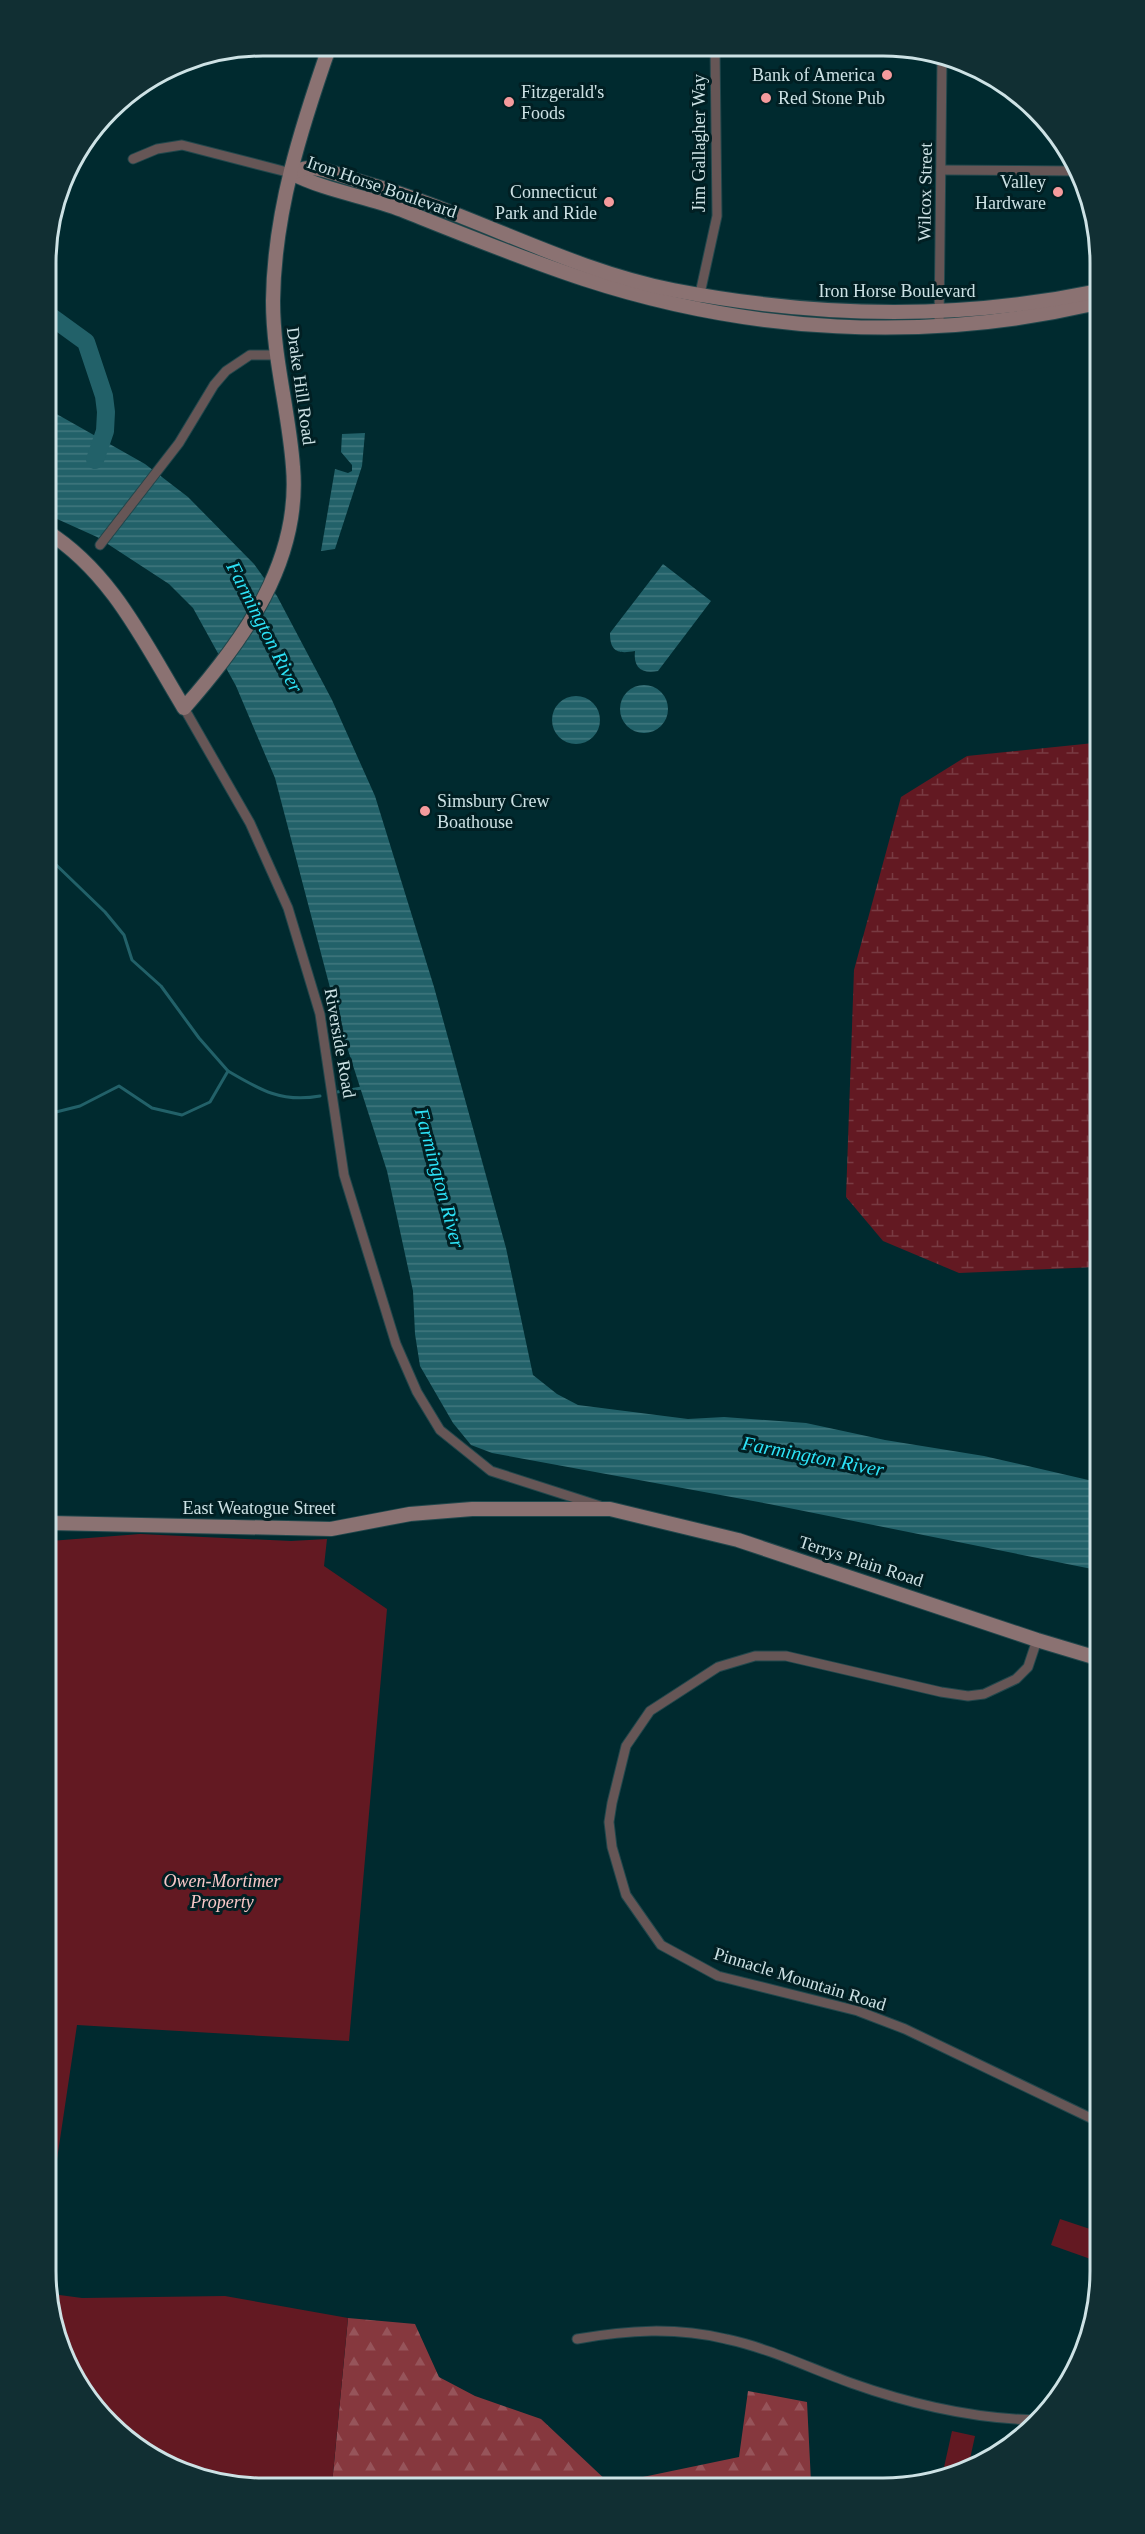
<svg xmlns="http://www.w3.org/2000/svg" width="1145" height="2534" viewBox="0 0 1145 2534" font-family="Georgia,serif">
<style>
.forest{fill:url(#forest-firs)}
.wetland{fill:url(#wetland-marsh)}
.park{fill:#631922}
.water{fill:url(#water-rules)}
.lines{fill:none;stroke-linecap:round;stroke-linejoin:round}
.stream{stroke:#226169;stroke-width:3}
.river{stroke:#226169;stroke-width:18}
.street-casing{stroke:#21474c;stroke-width:11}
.secondary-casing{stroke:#21474c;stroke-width:16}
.street{stroke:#665656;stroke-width:9}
.secondary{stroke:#8b7272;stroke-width:14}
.poi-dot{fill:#f59b9d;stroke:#011f23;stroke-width:2}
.labels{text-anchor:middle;stroke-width:6;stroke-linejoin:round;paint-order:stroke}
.poi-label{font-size:18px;fill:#cde2e5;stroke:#011f23;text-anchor:end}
.street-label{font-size:18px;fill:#cde2e5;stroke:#011f23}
.park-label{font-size:18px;font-style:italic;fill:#f7c7c7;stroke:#011f23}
.water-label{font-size:20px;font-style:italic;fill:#2de3f7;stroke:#011f23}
.rim{fill:none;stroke:#cde2e5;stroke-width:3}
</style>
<defs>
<pattern id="forest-firs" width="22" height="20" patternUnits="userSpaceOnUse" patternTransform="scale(1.5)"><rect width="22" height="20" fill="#86383e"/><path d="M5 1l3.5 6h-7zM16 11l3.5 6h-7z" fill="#96545a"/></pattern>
<pattern id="wetland-marsh" width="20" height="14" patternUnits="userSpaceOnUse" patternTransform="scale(1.5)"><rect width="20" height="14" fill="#631922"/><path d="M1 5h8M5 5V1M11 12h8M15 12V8" fill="none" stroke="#783a42"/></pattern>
<pattern id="water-rules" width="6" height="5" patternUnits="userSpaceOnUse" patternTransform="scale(1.5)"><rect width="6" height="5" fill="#226169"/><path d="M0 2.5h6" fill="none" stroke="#41777e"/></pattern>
</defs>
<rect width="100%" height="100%" fill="#002a2f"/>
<!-- forest -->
<g class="forest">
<path d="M348 2318 415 2324 439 2377 475 2396 541 2419 609 2483 332 2484Z"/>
<path d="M748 2391 807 2402 811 2482 614 2483 739 2457Z"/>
</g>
<!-- wetland -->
<path class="wetland" d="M1094 743 1096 1267 959 1273 883 1241 846 1197 854 970 901 797 967 756Z"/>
<!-- park -->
<g class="park">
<path d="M140 1534 291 1541 327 1539 324 1566 387 1609 349 2041 77 2025 52 2193 50 1541Z"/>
<path d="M1060 2219 1099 2232V2262L1051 2245Z"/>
<path d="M52 2294 82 2298 225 2296 348 2318 332 2484 220 2485 119 2435 74 2381 52 2328Z"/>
<path d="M952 2431 975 2436 968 2468 941 2481Z"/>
</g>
<!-- water -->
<g class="water">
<path d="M46 408 145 464 188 497 254 564 277 596 332 700 375 796 434 987 506 1248 533 1375 557 1394 578 1405 688 1419 724 1417 806 1423 885 1440 984 1456 1097 1482V1570L769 1504 492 1453 471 1445 453 1423 420 1366 415 1334 413 1291 387 1171 339 1022 275 778 236 686 193 608 169 584 97 537 46 514Z"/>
<path d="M365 433 362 466 335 549 321 551 335 469 348 473 352 471V465L341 452 342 434Z"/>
<path d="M663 564 711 601 658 671C642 674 633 668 635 651 618 654 610 652 610 633Z"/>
<circle cx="644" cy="709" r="24"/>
<circle cx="576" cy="720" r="24"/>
</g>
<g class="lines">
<!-- stream -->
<g class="stream">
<path d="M48 857 105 912 124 935 132 960 161 986 199 1038 228 1071"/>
<path d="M337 1092 362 1088"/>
<path d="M48 1114 80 1106 119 1086 152 1108 182 1115 210 1102 228 1071C260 1090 282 1103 320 1096"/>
</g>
<!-- river -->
<path class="river" d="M46 313 86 342 104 396 106 412 105 431 95 460"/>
<defs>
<g id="street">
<path d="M133 159 157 149 182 145 291 173"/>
<path d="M941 170 1077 171"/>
<path d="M699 298 717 216 715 48"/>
<path d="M939 326 942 58"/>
<path d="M100 545 179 443 214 385 226 371 250 355H276"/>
<path d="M184 708 250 823 288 908 320 1014 344 1175 396 1344 417 1392 440 1430 491 1471 600 1506"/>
<path d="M1037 1640 1028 1667 1016 1679 984 1694 968 1696 941 1692 786 1656H755L718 1667 650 1711 626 1746 612 1803 609 1822 612 1847 626 1895 661 1945 718 1976 858 2011 905 2029 1099 2122"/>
<path d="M577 2339C628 2330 675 2327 726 2339 769 2348 809 2368 851 2383 910 2404 975 2419 1038 2420"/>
</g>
<g id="secondary">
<path d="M291 173C326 191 365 196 402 210 462 234 523 259 584 279 749 333 924 343 1093 304"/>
<path d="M291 173C296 172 303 168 308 168 322 167 350 179 365 183 470 212 566 269 673 290 813 317 953 321 1093 292"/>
<path d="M46 531C112 572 145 644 184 708 244 640 301 561 293 467 289 411 273 358 273 301 274 212 301 128 330 45"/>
<path d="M50 1523 331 1529 410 1514 472 1509H610L738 1540 1037 1640 1097 1658"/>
</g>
</defs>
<!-- street casing -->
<use href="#street" class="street-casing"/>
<!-- secondary casing -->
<use href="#secondary" class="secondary-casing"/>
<!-- street -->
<use href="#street" class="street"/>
<!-- secondary -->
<use href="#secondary" class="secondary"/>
</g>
<!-- markers -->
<g class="poi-dot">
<circle cx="887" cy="75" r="6"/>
<circle cx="766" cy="98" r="6"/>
<circle cx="509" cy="102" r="6"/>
<circle cx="1058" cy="192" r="6"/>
<circle cx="609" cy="202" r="6"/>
<circle cx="425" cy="811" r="6"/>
</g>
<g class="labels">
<!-- poi labels -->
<g class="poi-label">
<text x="875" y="81">Bank of America</text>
<text x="521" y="98" text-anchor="start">Fitzgerald's<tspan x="521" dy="21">Foods</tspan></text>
<text x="778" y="104" text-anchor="start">Red Stone Pub</text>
<text x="1046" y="188">Valley<tspan x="1046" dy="21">Hardware</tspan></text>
<text x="597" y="198">Connecticut<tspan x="597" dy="21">Park and Ride</tspan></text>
<text x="437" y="807" text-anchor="start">Simsbury Crew<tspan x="437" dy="21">Boathouse</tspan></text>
</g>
<!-- street labels -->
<g class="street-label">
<text transform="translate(699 143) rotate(-90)" y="6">Jim Gallagher Way</text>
<text transform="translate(382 187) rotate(19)" y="6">Iron Horse Boulevard</text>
<text transform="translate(925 192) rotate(-89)" y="6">Wilcox Street</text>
<text x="897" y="297">Iron Horse Boulevard</text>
<text transform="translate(301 386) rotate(82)" y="6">Drake Hill Road</text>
<text transform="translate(340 1043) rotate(80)" y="6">Riverside Road</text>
<text x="259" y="1514">East Weatogue Street</text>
<text transform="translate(861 1561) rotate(18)" y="6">Terrys Plain Road</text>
<text transform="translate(800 1979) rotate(17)" y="6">Pinnacle Mountain Road</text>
</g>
<!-- park labels -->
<g class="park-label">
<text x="222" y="1887">Owen-Mortimer<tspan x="222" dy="21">Property</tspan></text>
</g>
<!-- water labels -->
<g class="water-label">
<text transform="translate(265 627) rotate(63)" y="7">Farmington River</text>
<text transform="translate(440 1178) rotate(75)" y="7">Farmington River</text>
<text transform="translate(813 1456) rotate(11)" y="7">Farmington River</text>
</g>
</g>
<!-- crop -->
<path d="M0 0H1145V2534H0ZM263 56H883A207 207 0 0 1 1090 263V2271A207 207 0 0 1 883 2478H263A207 207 0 0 1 56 2271V263A207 207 0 0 1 263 56Z" fill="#112f33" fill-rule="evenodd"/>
<path class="rim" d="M263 56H883A207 207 0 0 1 1090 263V2271A207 207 0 0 1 883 2478H263A207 207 0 0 1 56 2271V263A207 207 0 0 1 263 56Z"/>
</svg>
